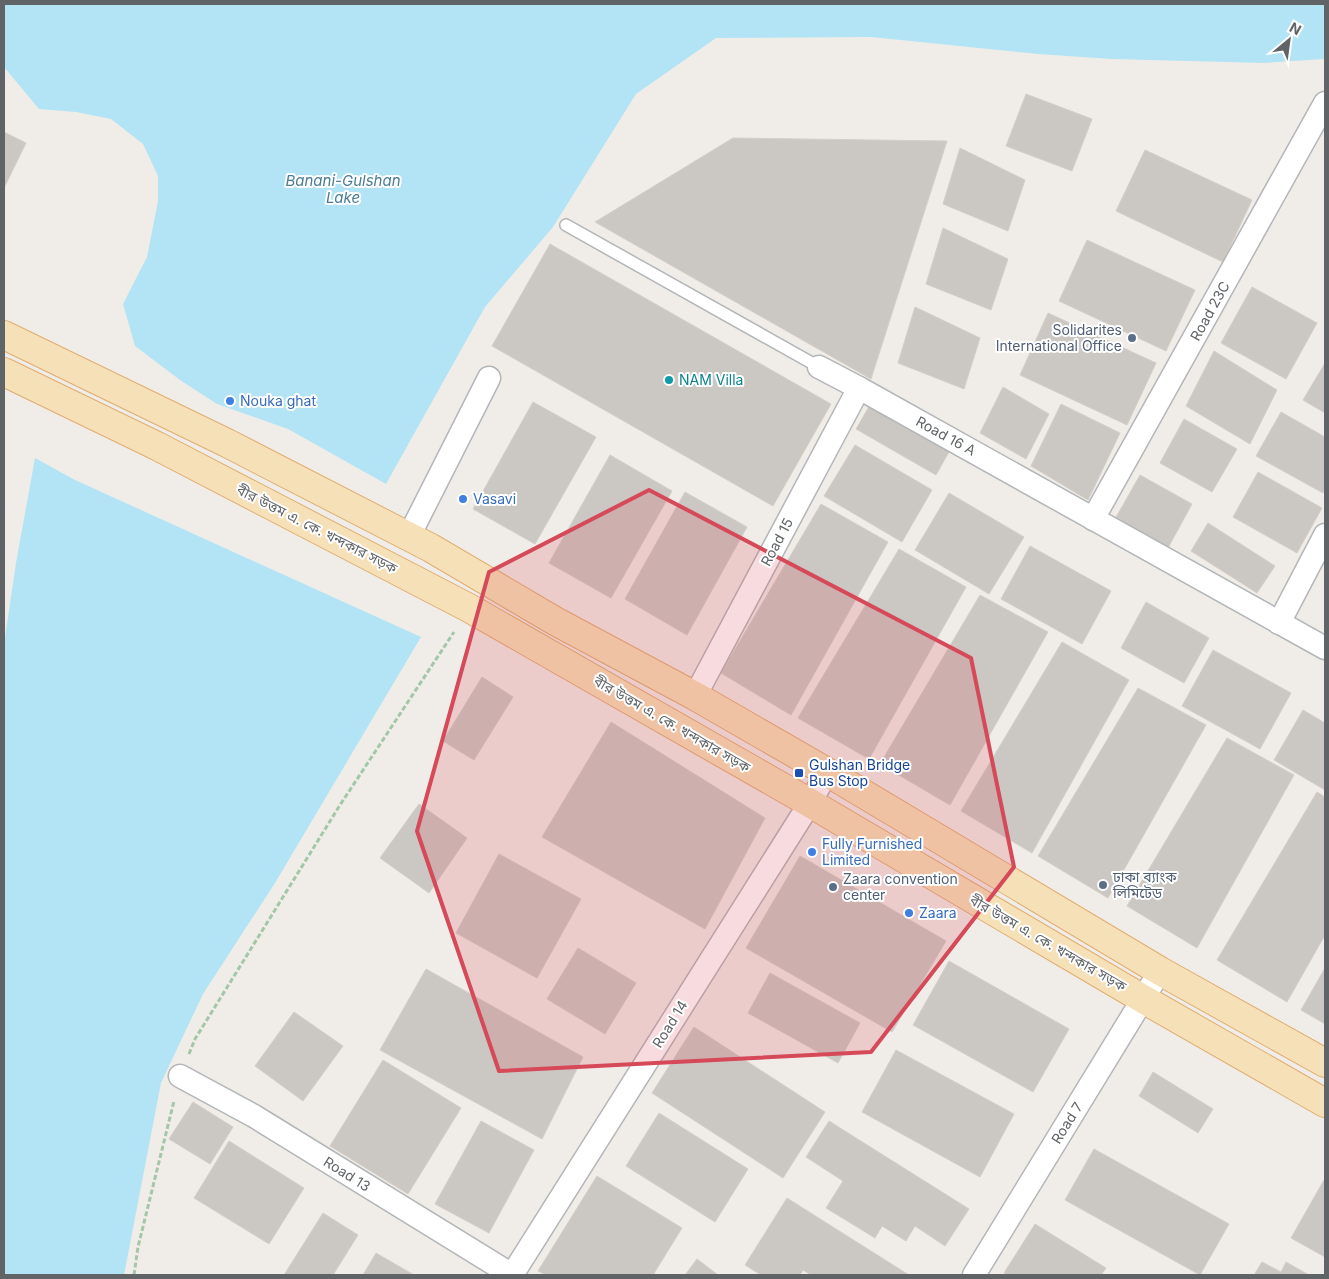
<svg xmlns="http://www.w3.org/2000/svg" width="1329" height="1279" viewBox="0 0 1329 1279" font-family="Inter,'Noto Sans Bengali',sans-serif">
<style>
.water{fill:#b3e4f5}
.building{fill:#cbc8c4;stroke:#d4cec7}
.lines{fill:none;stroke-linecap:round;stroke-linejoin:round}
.lane-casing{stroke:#b3b6b8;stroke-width:14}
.street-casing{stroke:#b3b6b8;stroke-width:25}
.primary-casing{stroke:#e1ad70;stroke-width:30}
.path{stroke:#a4c7a7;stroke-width:3;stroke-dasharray:5 2.5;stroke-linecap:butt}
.lane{stroke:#fff;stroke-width:11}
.street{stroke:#fff;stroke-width:22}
.primary{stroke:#f6e0b7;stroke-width:28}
.marked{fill:#d54958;fill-opacity:0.2;stroke:#d54958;stroke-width:4;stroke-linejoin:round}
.service-dot{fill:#5c6f8a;stroke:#fff;stroke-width:2}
.culture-dot{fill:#0f9aa8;stroke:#fff;stroke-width:2}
.shop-dot{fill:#3f7fe0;stroke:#fff;stroke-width:2}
.transit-dot{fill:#1a4fb4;stroke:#fff;stroke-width:2}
.labels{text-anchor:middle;stroke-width:4;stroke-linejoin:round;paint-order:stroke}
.street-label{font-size:14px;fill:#606466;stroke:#fff}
.service-label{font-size:14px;fill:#4e5e75;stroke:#fff;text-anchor:start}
.culture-label{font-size:14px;fill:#0d838f;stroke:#fff;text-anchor:start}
.shop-label{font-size:14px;fill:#366cbe;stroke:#fff;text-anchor:start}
.transit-label{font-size:14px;fill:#164399;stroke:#fff;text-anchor:start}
.water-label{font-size:15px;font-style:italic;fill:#4a7c95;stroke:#fff}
</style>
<rect width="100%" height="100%" fill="#f0ede8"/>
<!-- water -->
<g class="water">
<path d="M4 4H1325V59L1264 63 1111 59 1038 54 871 37 716 38 636 94 553 227 485 307 386 484 288 429 217 404 180 380 135 346 123 304 147 257 158 201V176L143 144 111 119 76 112 39 109 4 67Z"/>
<path d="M35 458 75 480 421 637 275 883 203 994 161 1083 124 1275H4V644L16 563Z"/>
</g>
<!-- building -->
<g class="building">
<path d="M1026 94 1092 119 1072 171 1006 146Z"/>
<path d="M4 132 26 143 4 188Z"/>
<path d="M733 138 947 141 871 379 595 222Z"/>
<path d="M960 148 1025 180 1008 231 943 204Z"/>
<path d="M1145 150 1252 200 1223 262 1116 211Z"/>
<path d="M943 228 1008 259 991 310 926 284Z"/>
<path d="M1087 240 1195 290 1166 351 1059 301Z"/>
<path d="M550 244 831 404 773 506 492 346Z"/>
<path d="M1252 287 1317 323 1286 379 1221 343Z"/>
<path d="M915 307 980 338 964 389 898 363Z"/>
<path d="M1048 313 1156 363 1127 425 1020 375Z"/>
<path d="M1214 351 1277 390 1250 444 1186 406Z"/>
<path d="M1325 363V413L1303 400Z"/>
<path d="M1003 387 1049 414 1026 459 980 433Z"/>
<path d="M533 402 596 437 535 544 473 509Z"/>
<path d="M1061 404 1120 433 1088 500 1031 466Z"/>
<path d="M870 405 950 450 936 475 856 429Z"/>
<path d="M1281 412 1325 437V488L1323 493 1256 456Z"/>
<path d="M1184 419 1237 449 1212 492 1160 463Z"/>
<path d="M855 445 932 490 902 542 824 496Z"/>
<path d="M610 455 672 491 611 598 549 563Z"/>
<path d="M1258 472 1322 508 1297 553 1233 517Z"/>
<path d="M1140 475 1192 504 1168 548 1115 519Z"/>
<path d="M685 492 747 527 687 635 625 599Z"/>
<path d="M949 493 1024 537 989 594 915 550Z"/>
<path d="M821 504 888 542 791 715 721 673Z"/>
<path d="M1208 523 1275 566 1257 593 1191 551Z"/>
<path d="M1030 546 1111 591 1082 644 1001 599Z"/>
<path d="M899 549 966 587 869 759 798 718Z"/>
<path d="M980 595 1048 632 950 805 880 764Z"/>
<path d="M1146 602 1209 638 1184 683 1121 648Z"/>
<path d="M1062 642 1129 680 1032 853 961 811Z"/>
<path d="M1213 650 1291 693 1260 749 1182 706Z"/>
<path d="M482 677 513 697 474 760 443 741Z"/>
<path d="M1138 688 1206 725 1108 898 1038 856Z"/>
<path d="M1303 710 1325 723V790L1274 760Z"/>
<path d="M611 722 765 818 705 929 542 837Z"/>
<path d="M1227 738 1294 775 1197 948 1127 906Z"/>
<path d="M1317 792 1325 797V935L1287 1002 1217 960Z"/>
<path d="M419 804 467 838 429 893 380 858Z"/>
<path d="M499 854 581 899 537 978 456 933Z"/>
<path d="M800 856 946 941 892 1032 746 948Z"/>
<path d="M578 948 636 983 605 1034 547 999Z"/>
<path d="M949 961 1069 1029 1033 1092 913 1025Z"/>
<path d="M1325 968V1024L1301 1010Z"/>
<path d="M426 969 583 1057 542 1139 380 1050Z"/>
<path d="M770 973 860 1023 838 1063 748 1013Z"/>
<path d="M294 1012 343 1046 303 1101 255 1066Z"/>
<path d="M694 1027 825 1112 783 1178 652 1093Z"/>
<path d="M896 1050 1014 1114 980 1177 862 1112Z"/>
<path d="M383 1060 461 1108 408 1194 330 1146Z"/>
<path d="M1153 1072 1213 1109 1198 1133 1139 1096Z"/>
<path d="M193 1102 233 1127 210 1164 169 1139Z"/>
<path d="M659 1113 748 1169 715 1222 626 1166Z"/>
<path d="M481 1121 534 1150 489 1233 435 1204Z"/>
<path d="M829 1121 969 1209 945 1246 915 1226 906 1241 882 1226 875 1238 826 1208 843 1181 806 1157Z"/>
<path d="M229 1141 304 1188 269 1244 194 1198Z"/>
<path d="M1094 1149 1229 1224 1200 1275 1065 1200Z"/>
<path d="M597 1176 682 1228 653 1275H546L538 1271Z"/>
<path d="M1324 1180 1325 1181V1257L1291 1238Z"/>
<path d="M787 1198 909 1275H811L803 1270 800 1275H761L745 1265Z"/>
<path d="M323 1213 358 1235 333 1275H284Z"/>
<path d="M1035 1224 1106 1268 1101 1275H1007L1004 1273Z"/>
<path d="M376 1253 414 1275H363Z"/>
<path d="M697 1259 718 1275H685Z"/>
<path d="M1262 1262 1281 1272 1286 1262 1309 1275H1254Z"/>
</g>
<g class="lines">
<defs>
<path id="lane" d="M566 225 819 367"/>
<g id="street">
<path d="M819 367 859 388 1325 648"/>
<path d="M1093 519 1325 103"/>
<path d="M409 536 489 378"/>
<path d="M1279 623 1325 535"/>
<path d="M695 696 859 388"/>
<path d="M180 1076 254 1116 512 1275 810 803 827 772"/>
<path d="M974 1275 1160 971"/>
</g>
<g id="primary">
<path d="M4 335 227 443 431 548 555 621 695 696 827 772 1160 971 1325 1063"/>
<path d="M4 372 157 446 469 608 810 803 1143 999 1325 1103"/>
</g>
</defs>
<!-- lane casing -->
<use href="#lane" class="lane-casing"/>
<!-- street casing -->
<use href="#street" class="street-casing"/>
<!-- primary casing -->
<use href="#primary" class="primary-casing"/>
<!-- path -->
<g class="path">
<path d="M189 1054 195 1039 340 805 454 632"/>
<path d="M134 1275 138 1247 174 1101"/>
</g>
<!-- lane -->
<use href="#lane" class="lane"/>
<!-- street -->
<use href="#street" class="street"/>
<!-- primary -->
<use href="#primary" class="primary"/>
</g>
<!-- marked area -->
<path class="marked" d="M649 490 971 658 1014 867 871 1052 499 1071 417 831 489 572Z"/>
<!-- markers -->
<g class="service-dot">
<circle cx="1132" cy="338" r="5"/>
<circle cx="1103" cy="885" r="5"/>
<circle cx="833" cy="887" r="5"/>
</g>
<circle class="culture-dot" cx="669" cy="380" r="5"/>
<g class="shop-dot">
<circle cx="230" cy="401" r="5"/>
<circle cx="463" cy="499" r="5"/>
<circle cx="812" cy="852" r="5"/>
<circle cx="909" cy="913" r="5"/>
</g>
<rect class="transit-dot" x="794" y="768" width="10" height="10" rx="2.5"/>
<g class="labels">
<!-- street labels -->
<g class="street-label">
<text transform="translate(1210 311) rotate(-61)" y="5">Road 23C</text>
<text transform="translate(946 436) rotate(29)" y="5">Road 16 A</text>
<text transform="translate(317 529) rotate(27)" y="5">বীর উত্তম এ. কে. খন্দকার সড়ক</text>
<text transform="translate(777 542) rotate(-62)" y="5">Road 15</text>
<text transform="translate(672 724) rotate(30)" y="5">বীর উত্তম এ. কে. খন্দকার সড়ক</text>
<text transform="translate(1048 943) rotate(30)" y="5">বীর উত্তম এ. কে. খন্দকার সড়ক</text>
<text transform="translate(670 1024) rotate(-58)" y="5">Road 14</text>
<text transform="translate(1067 1123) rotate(-58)" y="5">Road 7</text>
<text transform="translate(347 1174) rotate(32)" y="5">Road 13</text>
</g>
<!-- service labels -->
<g class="service-label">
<text x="1122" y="335" text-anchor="end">Solidarites<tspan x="1122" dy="16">International Office</tspan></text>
<text x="1113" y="882">ঢাকা ব্যাংক<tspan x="1113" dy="16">লিমিটেড</tspan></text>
<text x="843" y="884">Zaara convention<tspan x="843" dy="16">center</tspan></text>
</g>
<!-- culture labels -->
<g class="culture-label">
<text x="679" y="385">NAM Villa</text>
</g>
<!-- shop labels -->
<g class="shop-label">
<text x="240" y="406">Nouka ghat</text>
<text x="473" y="504">Vasavi</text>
<text x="822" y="849">Fully Furnished<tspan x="822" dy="16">Limited</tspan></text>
<text x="919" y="918">Zaara</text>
</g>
<!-- transit labels -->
<g class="transit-label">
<text x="809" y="770">Gulshan Bridge<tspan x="809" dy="16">Bus Stop</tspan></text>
</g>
<!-- water labels -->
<g class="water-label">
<text x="343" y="186">Banani-Gulshan<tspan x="343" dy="17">Lake</tspan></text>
</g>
</g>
<!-- border -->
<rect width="1329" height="1279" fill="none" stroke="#606466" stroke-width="10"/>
<!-- north arrow -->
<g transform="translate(1289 40) rotate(29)" stroke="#ffffff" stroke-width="4" paint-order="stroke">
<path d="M0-4L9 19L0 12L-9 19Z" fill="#606466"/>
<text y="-8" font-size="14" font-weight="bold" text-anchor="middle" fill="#606466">N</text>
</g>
</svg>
